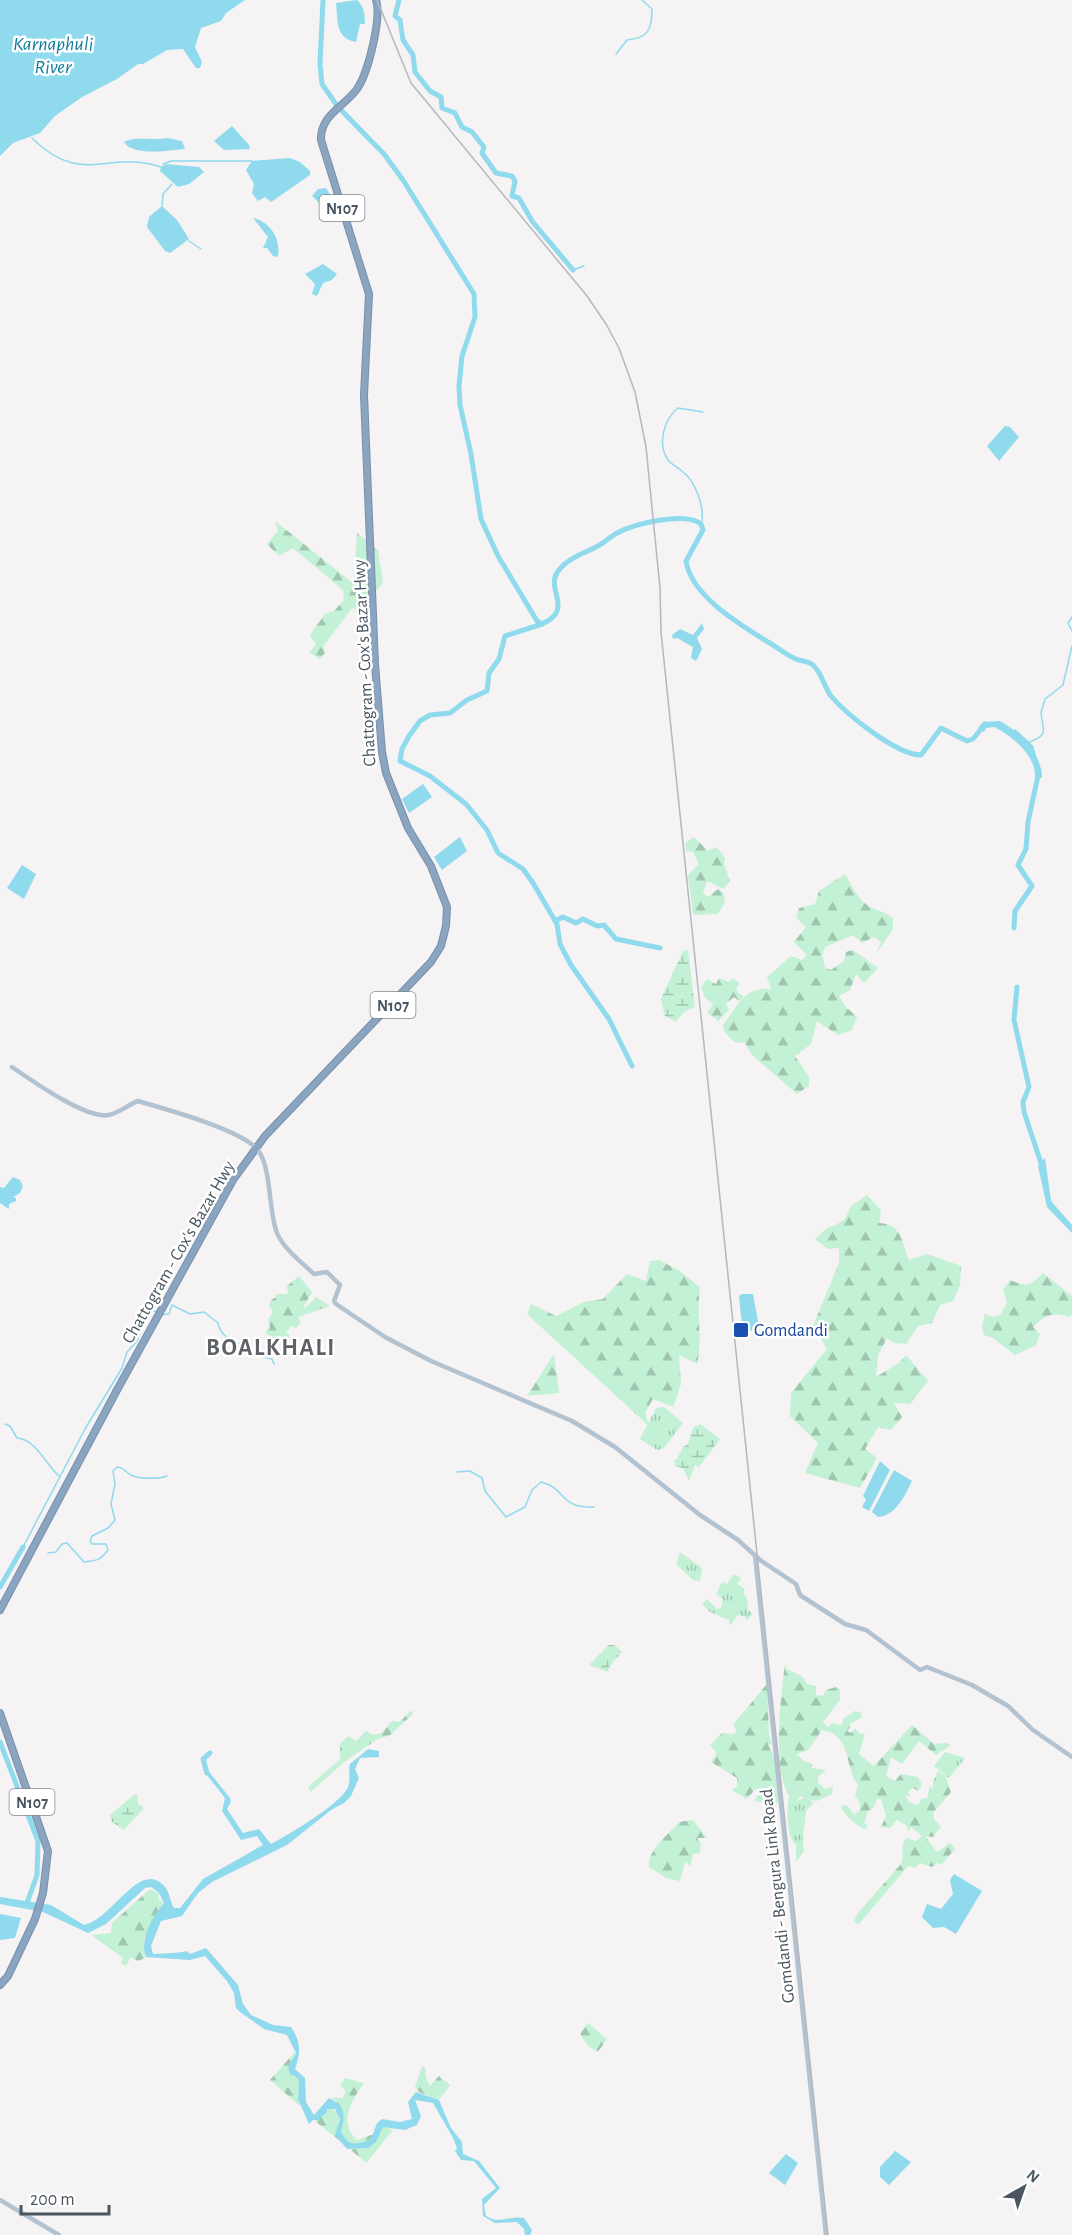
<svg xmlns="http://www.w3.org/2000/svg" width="1072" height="2235" viewBox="0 0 1072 2235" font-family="'Alegreya Sans',sans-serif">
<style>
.grass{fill:url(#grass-tufts)}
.forest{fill:url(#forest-firs)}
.wetland{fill:url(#wetland-marsh)}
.water{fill:#90daee}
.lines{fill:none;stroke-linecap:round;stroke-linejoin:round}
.stream{stroke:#90daee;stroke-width:1.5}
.river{stroke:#90daee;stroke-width:5}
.highway-casing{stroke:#7690ad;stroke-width:8}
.major{stroke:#b3c2d1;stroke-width:4.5}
.highway{stroke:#8ba5c1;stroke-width:6}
.rail{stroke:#b5b8bd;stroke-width:1.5}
.transit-dot{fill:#1a4fb4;stroke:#fff;stroke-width:2}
.labels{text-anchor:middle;stroke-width:5;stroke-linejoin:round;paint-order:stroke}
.shield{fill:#fff;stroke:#808990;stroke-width:1.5}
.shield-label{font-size:16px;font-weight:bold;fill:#4a5661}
.street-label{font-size:18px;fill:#4a5661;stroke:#fff}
.transit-label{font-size:18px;fill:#164399;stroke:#fff;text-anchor:start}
.water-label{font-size:20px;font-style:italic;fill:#0c7c9b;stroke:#fff}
.district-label{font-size:24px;font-weight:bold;letter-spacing:1.5px;fill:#5f6368;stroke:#fff}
</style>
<defs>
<pattern id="grass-tufts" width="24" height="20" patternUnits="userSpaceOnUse" patternTransform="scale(1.5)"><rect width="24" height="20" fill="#c3f1d5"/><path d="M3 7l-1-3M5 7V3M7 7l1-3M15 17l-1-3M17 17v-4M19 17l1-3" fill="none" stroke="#a0c6b0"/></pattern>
<pattern id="forest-firs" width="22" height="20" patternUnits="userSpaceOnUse" patternTransform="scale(1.5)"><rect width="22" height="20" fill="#c3f1d5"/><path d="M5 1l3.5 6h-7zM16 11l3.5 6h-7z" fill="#a0c6b0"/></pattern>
<pattern id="wetland-marsh" width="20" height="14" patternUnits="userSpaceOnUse" patternTransform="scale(1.5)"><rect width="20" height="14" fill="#c3f1d5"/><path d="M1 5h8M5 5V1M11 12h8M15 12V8" fill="none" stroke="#a0c6b0"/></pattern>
</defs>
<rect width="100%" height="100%" fill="#f5f3f3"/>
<!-- grass -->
<g class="grass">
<path d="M664 1407 683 1423 664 1448 657 1450 640 1439 656 1408Z"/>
<path d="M680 1552 702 1568 700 1581 693 1580 676 1564Z"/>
<path d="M734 1574 741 1578 737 1584 745 1589 743 1593 747 1597 748 1610 753 1614 746 1621V1617L738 1615 730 1626 729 1620 710 1612 702 1604 707 1599 717 1609 721 1608 723 1599 716 1594 722 1582 727 1584Z"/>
<path d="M945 1752 965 1758 949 1778 934 1766Z"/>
<path d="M789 1796 796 1802 805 1797 814 1803 806 1811C805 1825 801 1839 804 1851L796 1862V1845C786 1837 787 1808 789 1796Z"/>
</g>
<!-- forest -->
<g class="forest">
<path d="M275 521 354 584 357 533 378 550 383 583 359 610 352 608 323 647 325 653 320 659 309 652 316 645 310 635 325 614 334 611 344 600 343 590 293 548 279 556 267 544 278 531Z"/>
<path d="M694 837 708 851 717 847 725 858 724 864 730 881 724 889 707 881 703 893 708 897 718 889 723 892 725 902 718 914 693 915 688 875 699 864 693 852 686 851 685 843Z"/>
<path d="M845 874C851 885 859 902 872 908 880 911 886 913 893 918V929L876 954 881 942 874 937 862 943 853 935 825 947 822 955 825 967 831 970 844 961 846 952 853 950 878 968 864 983 856 974 850 990 839 996 846 1007 857 1017 852 1030 838 1035 817 1021 811 1044 795 1056 809 1077V1086L797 1094 752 1055 745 1043 734 1042 724 1031 723 1025C738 1006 744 986 771 989L767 977 791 956 802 960 807 955 794 942 806 927 796 918 799 908 815 904 819 891Z"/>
<path d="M719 978 729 982 733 978 740 984 736 988 738 993 744 996 739 1001 734 997 726 1004 729 1010 717 1022V1019L707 1013 713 1004 705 998 701 987 707 979 716 984Z"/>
<path d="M867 1195 881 1210 879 1223C902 1224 902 1243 909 1260L927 1254 961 1266 960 1285 953 1301 940 1305 932 1323 918 1326 906 1344 894 1343 887 1338 878 1355 876 1377 899 1363 906 1355 928 1381 910 1404 894 1403 902 1417 891 1430 878 1427 865 1449 877 1458 860 1488 805 1473 818 1443 790 1416 791 1393 827 1349 813 1326 839 1263V1248L828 1249 815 1239 827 1228 836 1225 845 1219 851 1206Z"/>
<path d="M659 1260 678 1270 700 1287C696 1312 703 1344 697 1364L679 1355 681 1384 673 1407 653 1399 645 1413 649 1426 527 1314 531 1304 556 1316 584 1302 603 1299 627 1274 646 1281 650 1261Z"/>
<path d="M1043 1273 1072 1296V1315L1070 1317C1053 1312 1046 1314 1033 1327L1040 1334 1036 1345 1015 1355 993 1338 984 1335 982 1327 985 1314 993 1317 1001 1315 1007 1302 1003 1290 1010 1280C1026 1287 1031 1286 1043 1273Z"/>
<path d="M299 1276 312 1292 304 1306 305 1308 316 1297 330 1306 298 1317 301 1322 296 1328 292 1326 286 1332 290 1335 284 1345 265 1333 270 1328 268 1320 273 1312 269 1306 271 1300 276 1297 275 1294H288L287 1286Z"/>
<path d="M554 1354 559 1393 527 1396Z"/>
<path d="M785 1663 787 1669 803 1677 807 1684 816 1686V1695L823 1696 826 1690 836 1687 840 1689V1700L823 1722 828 1727 833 1723 842 1725 844 1718 855 1711 860 1712 862 1717 849 1725 851 1726 847 1731 851 1733 855 1728 859 1733 865 1734 859 1754 874 1766 912 1725 934 1744 946 1743 951 1745 936 1755 919 1741 902 1764 891 1757 886 1776 895 1781 901 1774 918 1777 922 1785 918 1791 913 1788 908 1792 910 1796H905L909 1802 918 1805 921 1799 927 1798 930 1786 933 1789V1782L938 1771 945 1775 951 1792 933 1813 934 1819 941 1827 933 1837 925 1836 937 1852 950 1843 955 1849 941 1865 938 1863 932 1867 920 1863 916 1868 908 1866 858 1925 854 1921 858 1913 901 1864C905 1854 899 1846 907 1838L916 1841 922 1836 911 1827 908 1832 907 1826 897 1820 890 1828 881 1827 886 1816 881 1799H877L874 1807 867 1812 866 1820 863 1823 867 1824V1829C857 1828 847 1816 841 1808L842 1805 848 1806 854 1815 860 1810V1803L855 1796 858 1785C844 1768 853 1735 822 1730L808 1750 797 1754 804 1761 812 1764V1768L826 1770 818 1777V1782L825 1789 833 1787 832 1794C815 1801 820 1804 801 1796L796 1802C768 1786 782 1691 785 1663Z"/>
<path d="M767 1684 769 1736 772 1744 768 1745C778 1762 781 1784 777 1804L754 1801 760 1792 756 1788 747 1799 732 1790 737 1786V1778L711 1762 717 1753 710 1745 722 1733 734 1734 737 1730 733 1725Z"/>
<path d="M411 1710 413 1714 390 1735 376 1740 343 1763 311 1792 308 1787 340 1759V1744L348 1736 356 1741 366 1731 373 1735 382 1733 392 1721 400 1722Z"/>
<path d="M693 1820 707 1838H697L701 1844 700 1853 693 1854 690 1866 685 1862 680 1881 666 1878 649 1867C648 1848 668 1836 679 1822Z"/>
<path d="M150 1889 159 1894 158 1899 163 1902 144 1940 145 1958 138 1961 131 1957 126 1966 121 1963 123 1958 91 1935 111 1933 112 1923Z"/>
<path d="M588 2023 607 2039 598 2052 588 2046 580 2034Z"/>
<path d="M295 2052V2058L290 2063 300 2083 297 2095 301 2107 270 2080Z"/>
<path d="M422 2066 426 2069 425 2075 430 2086 439 2076 450 2085 439 2100 419 2092 415 2087Z"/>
<path d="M345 2078 364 2083C351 2101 338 2123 357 2140L374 2134 371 2139 355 2145 345 2140 341 2130C346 2114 343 2111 332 2098H343L346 2091 340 2086Z"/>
<path d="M330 2108 339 2114 338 2138 344 2144 315 2121Z"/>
<path d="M383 2126 393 2130 366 2163 351 2150C367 2143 375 2151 383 2126Z"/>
</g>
<!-- wetland -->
<g class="wetland">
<path d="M688 950 695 1007 684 1012 676 1022 665 1016 661 999 683 951Z"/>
<path d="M700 1424 720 1439 699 1467 695 1465 689 1481 683 1468 674 1466 676 1464 673 1460 677 1459 683 1447 688 1444 693 1428Z"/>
<path d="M609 1645H615L622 1652 609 1667 608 1672 589 1665Z"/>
<path d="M135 1794 138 1796 137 1803 144 1808 124 1830 112 1822 110 1815Z"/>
</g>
<!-- water -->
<g class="water">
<path d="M0 0H245L226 13 221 21 201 28 195 47 202 62 200 68H196L183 49 167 50 143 64H138L117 79 82 97 55 116 40 133 13 143 0 156Z"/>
<path d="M357 0C364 6 365 15 365 24H360L356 42C335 38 338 21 336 3Z"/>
<path d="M232 126 249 145 250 149 224 150 214 141Z"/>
<path d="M167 138 182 141 185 149C176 149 133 158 124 142 135 136 153 141 167 138Z"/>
<path d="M290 158 300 162 310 171V175L271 202 265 197 258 201 252 193 254 184 246 170 252 161Z"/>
<path d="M166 164 199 167 204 172 189 184 178 187 160 171 161 167Z"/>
<path d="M326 188 339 209 332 215 312 196 318 189Z"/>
<path d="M162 206 177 220 189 239 170 253 165 251 147 227 149 217Z"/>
<path d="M253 218C270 222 281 238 278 257L273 256 267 248H263L268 237Z"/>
<path d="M323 264 337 274 332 280 323 283 317 296 312 294 315 284 305 274Z"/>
<path d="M1005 426 1010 427 1019 437 999 461 987 446Z"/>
<path d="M702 623 704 629 697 638 702 649 696 661 691 658 693 647 677 638 673 639 672 635 680 629 693 635Z"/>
<path d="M1000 721C1020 732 1042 754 1042 778H1035C1037 756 1011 735 994 727L986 728 984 732 978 728 983 722Z"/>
<path d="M423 784 432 797 409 813 402 799Z"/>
<path d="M460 837 467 851 442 870 434 857Z"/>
<path d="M22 865 36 874 24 899 7 888Z"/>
<path d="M1045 1158 1051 1201 1072 1225V1233L1047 1207 1038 1166Z"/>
<path d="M13 1177 20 1180 23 1186 20 1193 13 1197 16 1198V1201L9 1204V1209L0 1203V1187L4 1188Z"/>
<path d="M742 1294H753L759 1327 746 1333 742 1325 739 1296Z"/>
<path d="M880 1461 890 1470 869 1511 862 1507 866 1500 863 1496Z"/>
<path d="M894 1470 912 1481C905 1496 895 1516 878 1517L872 1512Z"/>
<path d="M368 1749 379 1751V1757L360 1758 355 1769 359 1778 351 1796 344 1803 331 1810 287 1845 212 1882 198 1893 182 1916 161 1921 151 1946 153 1954C164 1953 175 1954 187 1951L190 1954 206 1948 238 1985 243 2004 251 2015 273 2025 291 2027C301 2042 301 2052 295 2069L305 2078 306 2102 314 2115 329 2098C345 2107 346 2114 341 2131 348 2147 356 2145 371 2139L377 2123 382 2119 400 2122 412 2119 408 2102 416 2092 439 2100 451 2128 462 2142 463 2154 479 2161 500 2188 484 2205 486 2216C500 2225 510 2215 524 2218L532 2230 530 2235H525L524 2229 517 2222 495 2223 483 2216 482 2199 496 2188 474 2161 461 2160 455 2151 457 2148 453 2138 433 2103 415 2100 421 2116 417 2125 405 2130 383 2127 376 2142 368 2148 347 2149 335 2135 340 2119 335 2109H327V2112L318 2120H313L309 2124 298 2099 299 2080 294 2075 291 2076 288 2067 296 2053 287 2035 264 2029 240 2012 236 2008 234 1993 227 1981 205 1956 190 1960 146 1957C139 1941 153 1915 164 1903L159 1893 151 1887 145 1888 106 1924 88 1933 43 1912 0 1904V1897L51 1905 84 1925C111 1920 137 1864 161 1883 170 1889 169 1900 174 1908H180L203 1879 263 1845 257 1836 241 1840 222 1811 225 1798 203 1770 206 1768 230 1798 231 1802 227 1809 243 1833 259 1829 271 1844C288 1835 341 1804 348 1787 351 1779 348 1771 350 1764Z"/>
<path d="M954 1874 982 1891 956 1934 944 1927 933 1928 922 1917 927 1904 941 1909 953 1894 950 1880Z"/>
<path d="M0 1914 21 1918 15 1938 0 1940Z"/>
<path d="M895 2151 911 2162 889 2185 880 2177V2167Z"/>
<path d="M786 2154 798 2163 785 2185 769 2173Z"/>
</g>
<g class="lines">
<!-- stream -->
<g class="stream">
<path d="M616 54 627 40C648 38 652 30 652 9L642 0"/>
<path d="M32 138C82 188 110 149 161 167"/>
<path d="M163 164 171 161H252"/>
<path d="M162 206 163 194 172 184"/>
<path d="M189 241 201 249"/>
<path d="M573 270 584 266"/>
<path d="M701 524C706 509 695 481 683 472 678 467 672 465 668 460 657 444 664 419 678 408L703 412"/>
<path d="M1072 617 1068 623 1072 631"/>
<path d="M1027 743C1050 735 1043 731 1041 713L1045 699 1063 685 1072 646"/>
<path d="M161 1315 169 1314 172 1305 190 1314 204 1312 218 1323C220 1334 227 1338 237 1343"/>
<path d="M238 1343 256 1355 272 1359 274 1364"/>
<path d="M5 1424 10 1426 17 1438C37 1440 46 1465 59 1476"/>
<path d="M457 1472 470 1471 482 1478 485 1491 506 1517 525 1507 532 1490 541 1482C567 1488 559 1509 594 1507"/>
<path d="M23 1547 85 1429 122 1368 127 1352 137 1341 148 1313 152 1310 157 1312"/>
<path d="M48 1553 56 1552 62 1544 67 1543 84 1562C96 1561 101 1560 108 1550L106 1544H92L90 1541 92 1536 108 1528 115 1520 111 1504 115 1484 113 1471 117 1467C125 1467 126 1474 133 1476 142 1479 159 1479 167 1476"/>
</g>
<!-- river -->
<g class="river">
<path d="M323 0 320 64 322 84 338 107 384 154 403 180 474 294 475 317 462 356 459 386 460 405 471 454 481 519 498 556 537 621 542 624C576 609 543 588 559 570 568 558 585 553 598 546 605 542 610 537 617 533 634 524 685 511 701 524L703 530 686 561C691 596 741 625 768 642 777 647 786 655 796 659 802 662 807 660 813 665 822 673 824 687 831 696 847 715 897 755 921 755L941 728 967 741 973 739 985 724"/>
<path d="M399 0 395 16 400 20 403 40 413 55 415 72 430 91 441 97 442 108 455 113 462 127 472 132 484 147 482 153 496 173 512 176 515 181 512 196 519 198 532 221 573 270"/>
<path d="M542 624 505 636 499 659 489 673 487 691 467 700 450 713 430 715 420 721 409 736 402 749 400 761 430 776 466 804 487 830 498 853 523 869 533 883 557 924 560 944 571 965 609 1019 632 1066"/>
<path d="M1015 732 1031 747 1034 757"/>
<path d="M555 921 563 917 576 923 583 919 597 926 604 925 616 939 660 948"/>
<path d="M1014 928 1015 911 1032 886 1018 865 1026 849 1028 822 1039 771"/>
<path d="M1017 987 1014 1020 1029 1087 1023 1102 1024 1112 1042 1166"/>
<path d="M0 1587 23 1547"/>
<path d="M0 1742 38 1841 37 1875 27 1903"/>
<path d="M207 1773 203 1759 210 1753"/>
</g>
<defs>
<g id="highway">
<path d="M0 1610 117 1390 233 1180 265 1136 431 962 441 946 446 926 447 907 431 866 408 828 386 773 382 752 375 664 364 395 369 294 321 140C320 115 344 107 357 89 368 73 382 18 376 0"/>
<path d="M0 1713 48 1851 43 1893 35 1919 8 1976 0 1985"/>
</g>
</defs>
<!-- highway casing -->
<use href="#highway" class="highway-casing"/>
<!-- major -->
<g class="major">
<path d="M12 1067C31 1080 86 1119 108 1115 118 1114 129 1104 138 1101 165 1109 239 1129 257 1149 272 1166 268 1211 277 1233 283 1248 302 1263 314 1274L327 1272 340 1285 334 1301 336 1304 385 1337 431 1361 572 1421 615 1447 700 1515 738 1540 760 1560 796 1584 800 1595 845 1624 866 1630 920 1670 927 1667 972 1685 1008 1706 1033 1730 1072 1757"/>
<path d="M755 1555 826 2235"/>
<path d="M0 2200 59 2235"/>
</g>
<!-- highway -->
<use href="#highway" class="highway"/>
<!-- rail -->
<path class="rail" d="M377 0 411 83 587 296 606 324 619 348 635 392 646 447 660 588 661 632 828 2235"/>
</g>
<!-- markers -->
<rect class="transit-dot" x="733" y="1322" width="16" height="16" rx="3"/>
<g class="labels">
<!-- shield labels -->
<g class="shield">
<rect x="319.5" y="195" width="45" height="26" rx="4.5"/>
<rect x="370.5" y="992" width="45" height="26" rx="4.5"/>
<rect x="9.5" y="1789" width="45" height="26" rx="4.5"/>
</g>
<g class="shield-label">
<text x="342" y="214">N107</text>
<text x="393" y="1011">N107</text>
<text x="32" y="1808">N107</text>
</g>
<!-- street labels -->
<g class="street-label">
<text transform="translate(364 663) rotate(-93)" y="6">Chattogram - Cox's Bazar Hwy</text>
<text transform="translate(178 1252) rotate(-60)" y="6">Chattogram - Cox's Bazar Hwy</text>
<text transform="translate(777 1896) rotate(-96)" y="6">Gomdandi - Bengura Link Road</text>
</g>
<!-- transit labels -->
<g class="transit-label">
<text x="754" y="1336">Gomdandi</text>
</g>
<!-- water labels -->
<g class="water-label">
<text x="53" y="50">Karnaphuli<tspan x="53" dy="23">River</tspan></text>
</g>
<!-- district labels -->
<g class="district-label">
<text x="271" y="1355">BOALKHALI</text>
</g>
</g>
<!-- north arrow -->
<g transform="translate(1024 2187) rotate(40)" stroke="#ffffff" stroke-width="4.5" paint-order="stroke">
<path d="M0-4.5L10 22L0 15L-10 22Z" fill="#4a5661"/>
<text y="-9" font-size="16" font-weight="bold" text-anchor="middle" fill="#4a5661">N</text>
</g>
<!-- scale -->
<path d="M21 2205v9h88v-9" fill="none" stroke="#4a5661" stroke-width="3"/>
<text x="30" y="2205" font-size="18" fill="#4a5661" stroke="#ffffff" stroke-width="4.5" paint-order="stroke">200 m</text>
</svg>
